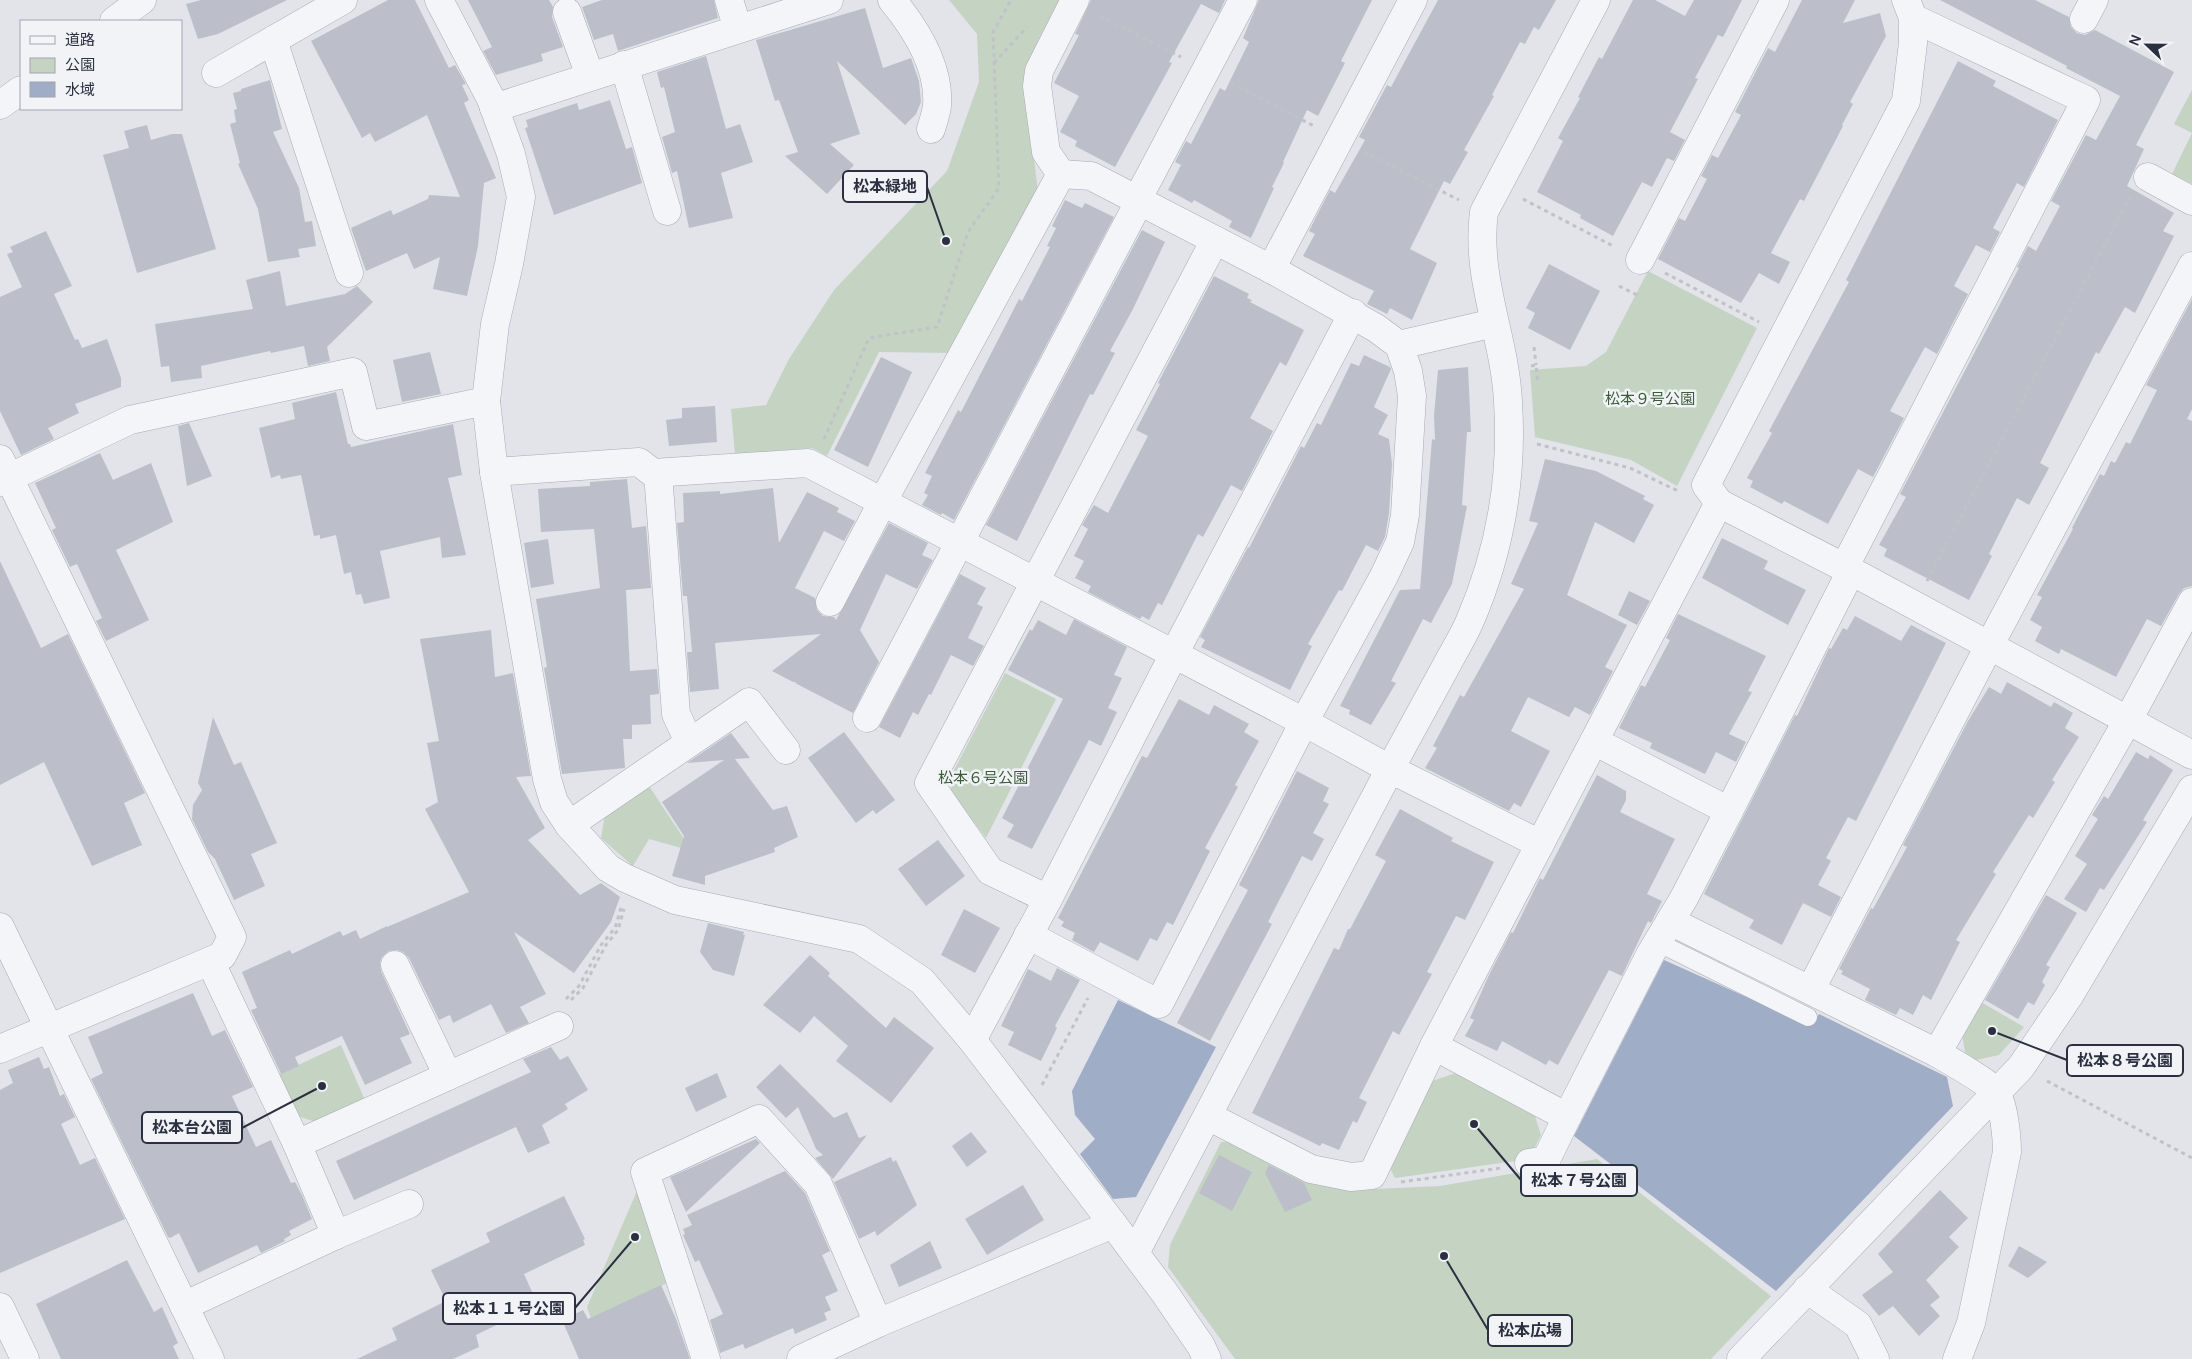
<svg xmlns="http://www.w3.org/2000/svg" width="2192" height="1359" viewBox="0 0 2192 1359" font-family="Manrope,'Noto Sans JP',sans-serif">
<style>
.green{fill:#c5d3c3}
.water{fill:#9fadc7}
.building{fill:#bcbfc9}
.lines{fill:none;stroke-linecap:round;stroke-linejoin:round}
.lane-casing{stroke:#a7aab3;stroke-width:19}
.street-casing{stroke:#a7aab3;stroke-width:29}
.path{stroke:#c0c2c8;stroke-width:3;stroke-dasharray:4 4;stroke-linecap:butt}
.lane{stroke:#f4f5f8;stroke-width:18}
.street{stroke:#f4f5f8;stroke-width:28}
.labels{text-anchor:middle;stroke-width:5;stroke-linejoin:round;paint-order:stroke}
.park-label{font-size:15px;fill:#3b5b39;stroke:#f1f3f7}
.leader{fill:none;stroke:#2b3040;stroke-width:2}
.callout-dot{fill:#2b3040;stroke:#f1f3f7;stroke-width:2}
.callout{fill:#f1f3f7;stroke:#2b3040;stroke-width:2}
.callout-label{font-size:16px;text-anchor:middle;font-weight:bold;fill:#2b3040}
</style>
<rect width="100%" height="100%" fill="#e2e4e9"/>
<!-- green -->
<g class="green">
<path d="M949 0H1060C1046 27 1028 53 1025 84L1038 192 954 353 879 352 827 456 812 448 735 454 731 409 766 405 789 359 834 290 947 171 979 82 977 34Z"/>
<path d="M2192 90V184L2172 174 2192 133 2174 124Z"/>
<path d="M1648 271 1757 328 1677 486 1631 460 1535 437 1530 370 1586 366 1606 352Z"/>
<path d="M1005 673 1056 699 986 838 951 792V776Z"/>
<path d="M649 786 692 851 649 839 633 866 601 838 605 815Z"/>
<path d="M1981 1002 2024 1027 1999 1055 1976 1060 1965 1052 1962 1034Z"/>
<path d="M341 1045 364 1098 316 1122 297 1116 279 1074Z"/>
<path d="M1456 1073 1534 1113 1541 1135 1529 1159 1395 1178 1389 1166 1432 1081Z"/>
<path d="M1221 1142H1231L1353 1190 1440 1186 1597 1159 1771 1296 1711 1359H1235L1168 1267 1170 1245Z"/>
<path d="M637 1191 669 1282 591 1319 587 1307Z"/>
</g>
<!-- water -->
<g class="water">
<path d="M1664 960 1811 1026 1819 1014 1947 1077 1953 1106 1776 1291 1574 1136Z"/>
<path d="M1118 1000 1216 1047 1136 1197 1113 1199 1080 1154 1095 1139 1075 1115 1072 1091Z"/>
</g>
<!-- building -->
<g class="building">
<path d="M201 0H287L218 34 198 39 186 4Z"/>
<path d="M388 0H415L449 68 455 65 466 84 462 85 469 100 464 103 496 178 484 183 478 246 467 296 433 289 440 257 414 269 407 253 366 271 351 228 391 210 393 215 428 199 429 195 460 197 427 115 375 142 370 133 362 138 311 41Z"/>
<path d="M468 0H549L553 7 552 17 563 47 541 54 543 61 496 75 483 51 492 47Z"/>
<path d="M602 0H714L718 18 618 51 613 34 594 40 582 7Z"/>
<path d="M1091 0H1225L1219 13 1201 4 1169 62 1172 63 1115 167 1075 146 1077 141 1060 132 1079 96 1054 83 1079 35 1075 34Z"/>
<path d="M1259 0H1372L1341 61 1345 63 1318 116 1307 110 1283 162 1284 163 1272 187 1274 188 1251 238 1229 227 1232 221 1194 200 1192 203 1168 190 1181 165 1175 162 1186 141 1191 144 1220 88 1225 91 1249 42 1243 38Z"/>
<path d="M1438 0H1556L1539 30 1534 27 1525 44 1520 42 1492 95 1494 96 1464 150 1468 152 1450 184 1444 181 1410 249 1437 263 1412 320 1390 308 1387 314 1367 304 1374 291 1303 256 1315 234 1309 231 1316 217 1330 190 1335 193 1365 140 1359 137 1387 85 1391 87Z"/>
<path d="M1633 0H1655L1685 16 1694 0H1742L1723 37 1718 35 1695 78 1698 79 1670 132 1685 140 1674 161 1667 158 1652 187 1642 182 1613 236 1580 218 1581 215 1537 192 1563 141 1558 138 1580 98 1578 97 1599 57 1602 59Z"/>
<path d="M1802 0H1855L1843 23 1880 13 1886 36 1850 102 1853 104 1842 125 1843 126 1804 201 1800 199 1771 253 1790 262 1779 284 1759 273 1741 303 1658 259 1679 218 1685 221 1707 179 1701 176 1712 155 1718 158 1741 115 1735 112 1768 48 1775 52Z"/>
<path d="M1940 0H2035L2069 17 2071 27 2077 33 2085 35 2095 30 2174 72 2136 145 2144 149 2127 186 2174 213 2163 231 2174 236 2135 313 2125 307 2099 354 2096 352 2040 463 2049 468 2029 505 2017 498 1989 554 1992 556 1969 600 1884 556 1887 549 1879 545 1906 497 1900 494 2019 268 2017 267 2028 246 2036 251 2060 206 2051 201 2086 135 2096 140 2120 96 2066 68 2067 66Z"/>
<path d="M865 8 883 68 911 58 919 81 921 102 916 114 905 125 837 61 860 134 830 144 854 165 827 194 785 156 798 152 779 100 775 101 756 40Z"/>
<path d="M706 56 726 129 740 124 753 162 721 173 733 218 689 228 677 171 672 173 662 137 675 132 664 87 661 88 657 72Z"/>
<path d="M1958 61 1996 81 1993 86 2058 120 2024 187 2017 183 1993 228 2000 232 1990 252 1976 245 1954 286 1968 294 1937 354 1925 347 1890 411 1904 418 1873 477 1858 469 1828 524 1784 501 1782 504 1750 487 1753 481 1747 478 1772 433 1769 431 1849 282 1846 280Z"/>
<path d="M270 80 282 129 273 132 299 188 305 222 312 221 316 246 298 249 300 257 268 262 258 209 238 164 240 163 230 124 236 122 234 110 237 109 233 93 241 91V89Z"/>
<path d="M610 100 626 149 632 147 642 183 554 215 525 128 528 127 526 120 577 103 579 110Z"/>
<path d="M147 125 151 140 172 134H182L216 249 137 273 103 155 129 148 124 131Z"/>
<path d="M1065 200 1082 208 1085 203 1114 217 954 520 942 513 941 515 922 505 928 495 924 493 932 476 925 473 958 410 961 412 1019 299 1022 301 1050 247 1047 246 1056 228 1052 226Z"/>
<path d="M1142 230 1165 242 1133 309 1110 351 1115 353 1093 395 1090 394 1017 541 986 525Z"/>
<path d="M46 231 72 286 54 294 75 340 78 339 82 348 107 339 121 378V387L75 404 79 413 48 428 54 439 21 455 0 411V297L22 287 7 254 13 252 10 247Z"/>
<path d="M1549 264 1600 291 1570 350 1528 328 1535 313 1526 308Z"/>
<path d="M280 271 286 306 345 294 357 286 373 302 327 347 330 361 308 366 304 346 271 353 270 351 201 366 202 378 171 382 169 366 161 367 155 324 253 309 246 280Z"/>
<path d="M1214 276 1249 294 1247 298 1252 300 1250 302 1304 330 1286 366 1280 362 1250 418 1273 431 1242 491 1231 485 1203 537 1198 534 1162 605 1158 603 1149 620 1142 616 1140 619 1088 592 1091 586 1075 578 1084 561 1074 556 1088 529 1082 525 1094 505 1108 513 1148 436 1136 430 1160 384 1158 383Z"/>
<path d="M2192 299V409L2187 419 2192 421V586L2184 588 2179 594 2161 626 2147 619 2116 677 2061 649 2059 654 2035 641 2042 627 2030 620 2042 597 2037 595 2073 529 2072 528 2100 474 2104 476 2111 461 2115 463 2126 442 2130 444 2157 390 2146 385Z"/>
<path d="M430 352 441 394 402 402 393 360Z"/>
<path d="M1364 355 1390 367 1391 369 1374 407 1388 415 1378 434 1389 439 1392 464 1389 513 1385 537 1378 551 1366 545 1342 591 1339 590 1308 644 1312 646 1290 690 1201 647 1205 640 1200 637 1248 547 1249 548 1301 446 1304 448 1317 423 1321 425 1351 363 1359 366Z"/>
<path d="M881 357 912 372 868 467 834 450Z"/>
<path d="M1468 367 1471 432H1467L1462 505 1467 506 1452 584 1431 623 1423 619 1391 681 1396 683 1371 725 1349 714 1350 710 1340 706 1400 590 1420 589 1432 439 1435 440 1434 416 1438 370Z"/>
<path d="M336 392 348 444H350L351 447 453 424 462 475 448 478 466 555 442 558 440 537 380 551 390 598 364 604 361 594 356 595 351 572 344 574 336 535 320 539V535L314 536 301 475 281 479 280 475 271 478 259 428 295 419 292 403Z"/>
<path d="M715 406 717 442 669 446 666 420 682 418V408Z"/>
<path d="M189 423 212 476 187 486 178 426Z"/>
<path d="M100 453 113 480 151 463 173 522 116 550 149 620 106 641 96 621 102 618 77 564 70 567 52 530 56 528 35 483Z"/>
<path d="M1545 459 1596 471 1645 496 1643 499 1654 505 1634 543 1595 522 1567 595 1627 625 1605 667 1613 671 1590 715 1575 707 1569 717 1528 697 1511 731 1550 751 1521 807 1514 803 1509 811 1425 768 1437 748 1433 746 1460 695 1464 697 1524 589 1511 584 1538 523 1529 521Z"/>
<path d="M627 479 632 528 646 526 651 588 626 590 630 671 657 669 659 694 650 695 651 724 632 725V739H623L625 768 562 774 544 668 547 667 536 599 600 588 594 529 541 532 538 489 590 486V482Z"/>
<path d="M773 488 779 543 807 492 839 508 837 512 855 521 844 541 824 531 795 588 815 598 817 610 823 616 834 617 836 620 889 523 928 543 922 555 933 560 917 589 886 574 860 630 879 662 853 713 795 683 796 682H793L772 671 821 634 715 643 719 689 690 692 687 652H692L687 596H683L677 523 684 522 683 493 720 491V494Z"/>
<path d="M1722 538 1768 561 1764 569 1806 590 1788 625 1702 578Z"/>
<path d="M548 539 554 584 531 588 524 543Z"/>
<path d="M0 561 41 648 68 634 145 793 124 803 142 845 92 866 44 762 0 785Z"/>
<path d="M960 574 986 588 977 604 983 607 968 638 984 646 973 666 951 655 931 695 929 694 918 715 913 712 900 738 879 727Z"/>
<path d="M1629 591 1650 601 1637 625 1618 615Z"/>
<path d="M1678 614 1766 656 1748 691 1752 692 1729 734 1746 742 1736 762 1716 752 1705 774 1650 748 1652 743 1619 728 1641 685 1645 687 1670 640 1666 638Z"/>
<path d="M1855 616 1901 641 1911 625 1946 643 1856 821 1848 817 1826 858 1831 861 1818 885 1841 897 1831 917 1803 903 1782 945 1749 928 1754 920 1704 894 1795 715 1797 716 1829 648 1831 649 1843 628 1847 630Z"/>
<path d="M1074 619 1127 647 1114 675 1122 678 1108 708 1117 712 1101 746 1089 740 1032 849 1007 837 1014 825 1002 818 1063 699 1008 670 1030 629 1032 631 1038 620 1066 635Z"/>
<path d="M491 630 495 677 513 673 531 776 516 777 545 828 528 840 580 895 601 883 620 897 611 922 574 973 514 932 546 994 520 1007 529 1023 506 1033 491 1004 453 1023 450 1015 439 1020 409 958 403 952 397 950 389 951 382 957 380 963 381 971 410 1034 400 1038 412 1063 365 1085 342 1036 295 1057 299 1066 281 1074 251 1010 257 1008 242 972 290 950 292 954 340 931 343 936 356 930 360 939 387 926V927L469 892 425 809 438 802 427 743 439 741 420 639Z"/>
<path d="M2007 682 2051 707 2054 702 2073 713 2065 728 2079 737 2052 780 2055 782 2033 818 2029 815 1993 872 1996 874 1956 940 1960 942 1931 1000 1923 995 1913 1015 1900 1008 1896 1015 1865 1000 1870 989 1841 974 1843 971 1839 969 1871 908 1873 909 1907 847 1903 845 1968 721 1989 687 2001 694Z"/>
<path d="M1179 699 1209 715 1214 705 1249 724 1244 732 1259 741 1235 785 1238 787 1205 848 1210 851 1173 925 1167 922 1157 941 1150 938 1138 961 1100 942 1094 952 1072 940 1075 933 1061 926 1064 922 1058 918 1142 756 1147 758Z"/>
<path d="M213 717 234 765 241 762 277 843 251 854 265 886 234 900 215 859 208 852 192 819 193 805 202 790 198 783Z"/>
<path d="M844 732 895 800 876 814 873 810 856 823 808 758Z"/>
<path d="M731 733 750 758 735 759 773 810 787 806 798 837 774 848 775 852 705 876V885L672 876 684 836 662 802 724 760 687 763Z"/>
<path d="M2136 752 2148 759 2150 755 2173 770 2143 820 2147 822 2104 890 2100 888 2086 912 2064 899 2087 864 2075 856 2098 819 2092 815 2104 796 2108 799Z"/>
<path d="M1297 771 1329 788 1323 801 1329 804 1313 833 1324 839 1312 861 1302 856 1268 922 1272 924 1210 1041 1177 1023 1248 890 1239 885Z"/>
<path d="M1597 775 1626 791V800L1620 812 1675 839 1647 894 1662 901 1651 923 1648 921 1622 976 1609 970 1558 1065 1549 1060 1546 1065 1502 1041 1497 1051 1465 1036 1474 1020 1470 1018 1489 975 1511 932 1513 933 1540 878 1543 880Z"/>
<path d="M1400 809 1453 838 1451 841 1494 862 1465 920 1456 916 1427 972 1432 974 1399 1035 1393 1031 1359 1098 1367 1102 1357 1123 1353 1121 1339 1150 1322 1143 1320 1146 1252 1113 1334 948 1339 950 1348 929H1350L1386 861 1375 855Z"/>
<path d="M938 840 965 876 926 906 898 869Z"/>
<path d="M2046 895 2077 913 2046 965 2050 967 2042 982 2045 985 2034 1005 2028 1002 2018 1019 1985 1000Z"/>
<path d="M964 909 1000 928 975 973 941 955Z"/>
<path d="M708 923 744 932 743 935H745L734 976 713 970 700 952Z"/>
<path d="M810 955 830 973 828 976 886 1028 894 1017 934 1048 891 1103 836 1061 848 1046 814 1016 800 1033 763 1005Z"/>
<path d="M1057 968 1080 980 1055 1026 1057 1028 1041 1061 1008 1045 1014 1032 1001 1026 1028 969 1051 981Z"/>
<path d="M193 993 212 1036 225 1030 253 1087 232 1096 256 1147 271 1140 291 1183 295 1182 302 1195 312 1219 289 1231 291 1235 284 1239 285 1241 261 1253 257 1245 198 1273 179 1233 170 1238 168 1237 91 1079 103 1073 88 1037Z"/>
<path d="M551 1047 560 1060 568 1056 588 1090 565 1104 568 1109 542 1125 550 1143 528 1153 516 1127 354 1200 336 1161 531 1072 523 1059Z"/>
<path d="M39 1057 44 1069 49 1067 60 1096 64 1094 75 1117 61 1124 80 1165 95 1158 125 1219 0 1273V1090L13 1083 8 1070Z"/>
<path d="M780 1064 834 1118 847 1112 859 1138 867 1135 833 1179 815 1158 823 1155 816 1149 798 1107 786 1118 756 1087Z"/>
<path d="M717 1073 727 1097 696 1112 685 1088Z"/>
<path d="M971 1132 987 1152 967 1167 952 1146Z"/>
<path d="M756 1139 760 1143 686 1212 670 1177Z"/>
<path d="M1219 1155 1252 1172 1232 1211 1199 1193Z"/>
<path d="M891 1157 893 1162 896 1160 917 1205 877 1236 875 1231 859 1239 834 1182Z"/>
<path d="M1269 1165 1304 1183 1312 1200 1285 1212 1265 1173Z"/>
<path d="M785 1171 805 1193 830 1251 822 1255 838 1291 825 1297 831 1310 824 1313 827 1320 795 1334 793 1328 745 1349 743 1344 720 1353 710 1320 723 1314 699 1260 695 1262 683 1235 685 1234 683 1229 692 1225 687 1215Z"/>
<path d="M1023 1185 1044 1220 987 1255 965 1219Z"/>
<path d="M1940 1190 1968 1218 1949 1237 1959 1247 1926 1280 1940 1297 1930 1305 1940 1316 1919 1336 1893 1306 1879 1316 1862 1295 1893 1272 1878 1254Z"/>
<path d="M564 1196 585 1239 583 1240 585 1245 524 1274 538 1305 476 1335 479 1347 453 1359H357L397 1340 392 1328 446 1301 431 1270 490 1242 486 1233Z"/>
<path d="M930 1241 942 1268 899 1287 890 1265Z"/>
<path d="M2019 1246 2047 1262 2028 1278 2008 1266Z"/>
<path d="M127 1260 154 1312 162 1307 178 1343 173 1346 179 1359H61L36 1304Z"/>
<path d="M661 1285 676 1319 690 1359H579L562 1320 583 1310 588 1319Z"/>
</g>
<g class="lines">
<defs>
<path id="lane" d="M1657 942 1808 1017"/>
<g id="street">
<path d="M439 0 491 99 511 154 521 197 509 264 495 324 486 401 494 472 547 779 554 802 569 825 608 868 625 878 675 900 859 939 922 981 972 1040 1113 1224 1164 1292 1201 1346 1207 1359"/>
<path d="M729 0 738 29"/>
<path d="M892 0C916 29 940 67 937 106 936 114 933 122 931 129"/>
<path d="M567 12 590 76"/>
<path d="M2084 19 2094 0"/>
<path d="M114 21 142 0"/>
<path d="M273 40 349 273"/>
<path d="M624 65 667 211"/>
<path d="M216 73 343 0"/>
<path d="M0 105 21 90"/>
<path d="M494 108 829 0"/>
<path d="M2148 177 2192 201"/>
<path d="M1137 200 1243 0"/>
<path d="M1640 260 1775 0"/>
<path d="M1271 269 1413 0"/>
<path d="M1399 345 1494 323"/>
<path d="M0 459 232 937 222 956 0 1049"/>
<path d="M494 472 639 462 653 473 808 463 1304 722 1390 769C1408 736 1426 703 1444 670 1452 654 1462 639 1469 623 1500 552 1513 479 1508 402 1505 337 1475 278 1484 212L1596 0"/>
<path d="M658 473 676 714 689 742"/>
<path d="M0 482 130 420 353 372 366 426 486 401"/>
<path d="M1719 503 1706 485 1906 101 1913 43V18L1906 0"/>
<path d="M1844 568 2086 100 1913 18"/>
<path d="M830 602 883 501 1061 174 1046 152 1037 86 1039 71 1075 0"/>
<path d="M867 718 1139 202"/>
<path d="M1729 811 1851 571"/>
<path d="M569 825 749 702 786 750"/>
<path d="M1048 899 990 871 929 783 1215 240"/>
<path d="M1670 921 1937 1053C1949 1060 1988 1082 1995 1091 2004 1103 2007 1138 2007 1152L1971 1323 1957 1359"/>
<path d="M0 927 210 1359"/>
<path d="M1028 935 1159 1004 1304 722 1384 576 1400 542 1405 515 1412 396 1408 371 1399 345 1376 328 1271 269 1091 176 1061 174"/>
<path d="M210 961 297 1144"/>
<path d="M395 965 448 1076"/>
<path d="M1811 989 1989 646 2192 266"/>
<path d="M972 1040 1048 899 1174 654 1353 313"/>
<path d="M1434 1046 1567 1117 1651 953 1684 898 1729 811 1594 741 1719 503 1851 571 2192 755"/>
<path d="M1937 1053 2128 720 2192 602"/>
<path d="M1208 1116 1311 1169 1351 1177 1372 1175 1434 1046 1540 844"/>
<path d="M1529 1163 1546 1160 1567 1117"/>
<path d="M336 1235 409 1204"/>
<path d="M1135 1253 1390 769 1540 844 1594 741"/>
<path d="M1807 1289 1858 1325 1875 1359"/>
<path d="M184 1306 336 1235 297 1144 559 1026"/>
<path d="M0 1307 25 1359"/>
<path d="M706 1359 645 1172 759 1119 818 1184 878 1323"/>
<path d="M801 1359 878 1323 1113 1224"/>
<path d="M1741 1359 2021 1067 2069 996 2192 789"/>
</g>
</defs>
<!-- lane casing -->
<use href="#lane" class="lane-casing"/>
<!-- street casing -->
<use href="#street" class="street-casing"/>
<!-- path -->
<g class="path">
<path d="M1100 16 1181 57"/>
<path d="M994 63 1027 27"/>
<path d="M1231 83 1314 126"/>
<path d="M1364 152 1459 200"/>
<path d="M1523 199 1615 247"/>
<path d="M1665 273 1759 322"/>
<path d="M1619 286 1639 296"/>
<path d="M1534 347 1536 365"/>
<path d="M1531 366 1536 365 1538 383"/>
<path d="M824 439 869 338 937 327 968 232 999 188 993 32 1011 0"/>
<path d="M1537 444 1630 468 1678 491"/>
<path d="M1927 581 2130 197"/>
<path d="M566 999 579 986 601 945 615 928 621 908"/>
<path d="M571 1000 583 988 606 945 618 930 624 909"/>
<path d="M2047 1081 2192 1158"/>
<path d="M1042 1085 1088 998"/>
<path d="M1401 1182 1501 1168"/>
</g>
<!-- lane -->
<use href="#lane" class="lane"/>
<!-- street -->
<use href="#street" class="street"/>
</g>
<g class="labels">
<!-- park labels -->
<g class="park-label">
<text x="1650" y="404">松本９号公園</text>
<text x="983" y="783">松本６号公園</text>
</g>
</g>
<!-- callouts -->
<path class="leader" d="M946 241L927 187M1992 1031L2067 1060M322 1086L242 1128M1474 1124L1521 1180M635 1237L575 1308M1444 1256L1488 1330"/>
<g class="callout-dot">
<circle cx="946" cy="241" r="5"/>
<circle cx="1992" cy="1031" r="5"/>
<circle cx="322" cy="1086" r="5"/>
<circle cx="1474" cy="1124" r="5"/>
<circle cx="635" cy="1237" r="5"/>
<circle cx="1444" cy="1256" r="5"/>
</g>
<g class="callout">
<rect x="843" y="171" width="84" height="31" rx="5"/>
<rect x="2067" y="1045" width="116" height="31" rx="5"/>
<rect x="142" y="1112" width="100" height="31" rx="5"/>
<rect x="1521" y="1165" width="116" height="31" rx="5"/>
<rect x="443" y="1293" width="132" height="31" rx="5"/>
<rect x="1488" y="1315" width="84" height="31" rx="5"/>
</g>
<g class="callout-label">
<text x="885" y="192">松本緑地</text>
<text x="2125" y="1066">松本８号公園</text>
<text x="192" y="1133">松本台公園</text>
<text x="1579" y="1186">松本７号公園</text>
<text x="509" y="1314">松本１１号公園</text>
<text x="1530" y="1336">松本広場</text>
</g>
<!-- legend -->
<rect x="20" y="20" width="162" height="90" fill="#f1f3f7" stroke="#a2a5ae"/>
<rect x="30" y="36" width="25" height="8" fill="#f4f5f8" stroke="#a2a5ae"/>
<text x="65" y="45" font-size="15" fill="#2b3040">道路</text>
<rect x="30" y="58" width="25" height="15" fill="#c5d3c3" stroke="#a2a5ae"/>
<text x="65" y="70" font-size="15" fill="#2b3040">公園</text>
<rect x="30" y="82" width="25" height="15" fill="#9fadc7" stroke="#a2a5ae"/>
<text x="65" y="95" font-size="15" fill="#2b3040">水域</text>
<!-- north arrow -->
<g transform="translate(2147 45) rotate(292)" stroke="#f1f3f7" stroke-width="4" paint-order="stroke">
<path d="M0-4L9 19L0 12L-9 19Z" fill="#2b3040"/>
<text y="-8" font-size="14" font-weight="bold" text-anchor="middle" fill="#2b3040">N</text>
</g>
</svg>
